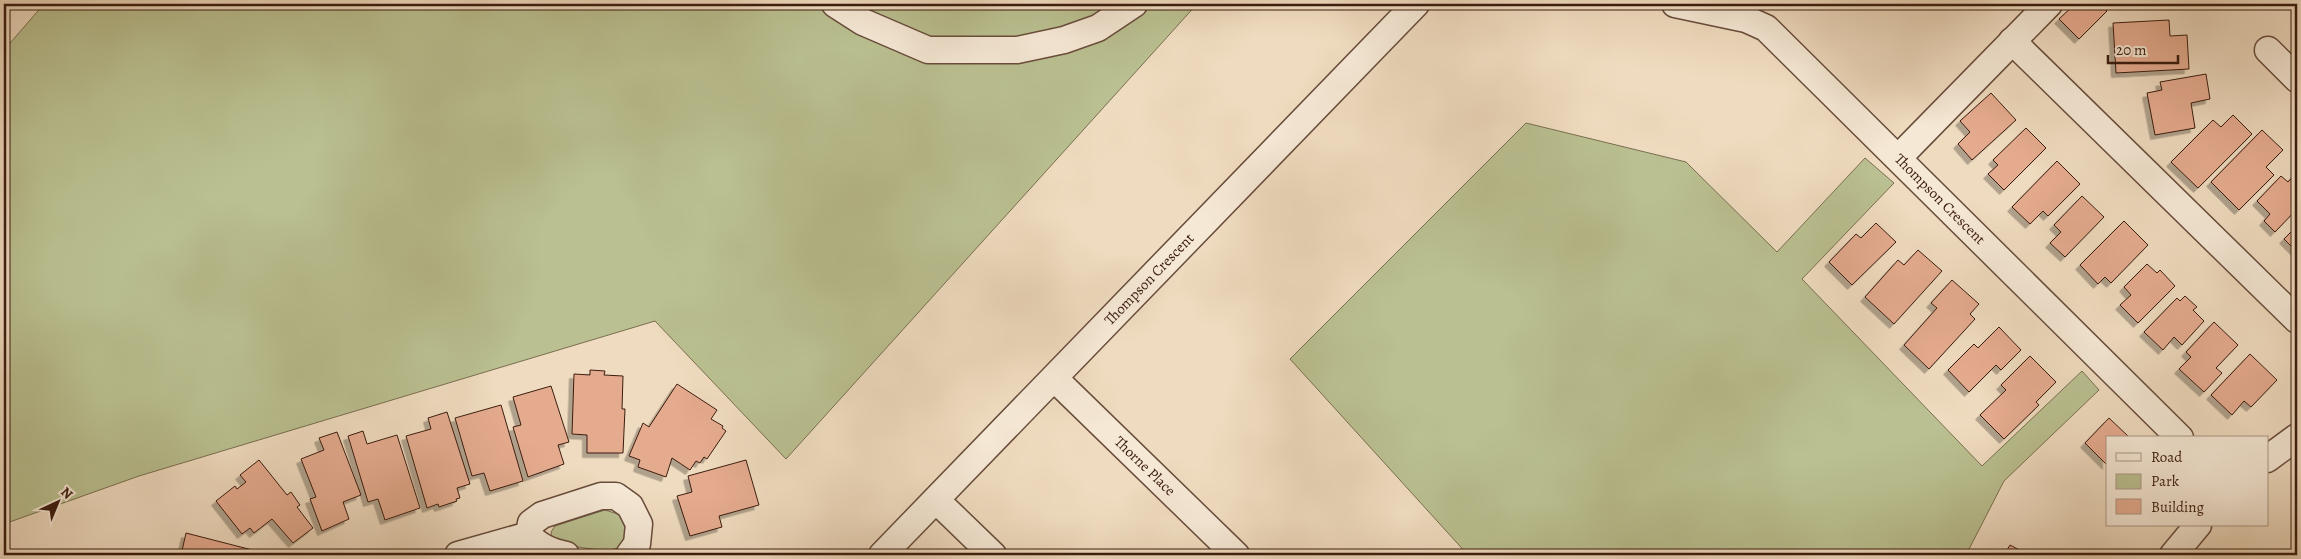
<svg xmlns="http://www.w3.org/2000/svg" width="2301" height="559" viewBox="0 0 2301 559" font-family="Alegreya,serif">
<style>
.green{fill:#bac091;stroke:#7a6e50}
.building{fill:#e5ab8f;stroke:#3b1c0f;filter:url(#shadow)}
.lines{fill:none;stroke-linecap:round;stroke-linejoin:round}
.minor-casing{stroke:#684c3b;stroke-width:29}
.minor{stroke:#f5e8d5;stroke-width:26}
.labels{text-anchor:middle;stroke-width:5;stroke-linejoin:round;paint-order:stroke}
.street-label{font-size:15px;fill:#3b1c0f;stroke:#f5e8d5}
</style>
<defs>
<filter id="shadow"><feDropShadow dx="-4.5" dy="4.5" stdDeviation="0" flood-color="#0004"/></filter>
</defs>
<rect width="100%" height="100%" fill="#efdbbf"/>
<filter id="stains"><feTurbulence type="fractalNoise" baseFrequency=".004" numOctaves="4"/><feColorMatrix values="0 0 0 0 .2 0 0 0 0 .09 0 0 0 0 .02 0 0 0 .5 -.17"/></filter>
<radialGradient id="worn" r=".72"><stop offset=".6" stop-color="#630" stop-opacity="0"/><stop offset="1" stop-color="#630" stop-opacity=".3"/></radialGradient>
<!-- green -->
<g class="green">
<path d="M44 4H1197L786 459 655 321 139 476 4 524V50Z"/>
<path d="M1526 123 1686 162 1777 252 1865 158 1894 183 1802 279 1982 466 2082 371 2099 390 2004 481 1966 555H1468L1290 359Z"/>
<path d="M605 510 621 515 628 528C626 533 625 540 623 544 614 557 572 545 558 543L552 538 551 532 555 526Z"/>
</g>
<!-- building -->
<g class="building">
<path d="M2075 4H2100L2107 11 2079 39 2059 19Z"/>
<path d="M2169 20 2170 36 2187 35 2189 69 2116 73 2113 23Z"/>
<path d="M2206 74 2210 99 2191 103 2195 128 2155 135 2147 93 2162 90 2160 82Z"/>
<path d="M1991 93 2016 120 1972 160 1958 144 1970 132 1960 121Z"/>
<path d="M2233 115 2252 134 2198 188 2171 162 2213 120 2221 127Z"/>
<path d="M2026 128 2046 148 2004 190 1988 174 1998 165 1993 160Z"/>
<path d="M2262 130 2283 150 2266 167 2274 175 2239 210 2211 182Z"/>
<path d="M2057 161 2080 184 2048 216 2043 211 2030 224 2012 207Z"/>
<path d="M2297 172V209L2275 232 2264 221 2270 214 2257 201 2281 176 2288 182Z"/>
<path d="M2082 196 2104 217 2065 257 2050 243 2061 232 2054 225Z"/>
<path d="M2124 221 2148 245 2111 283 2105 277 2098 284 2080 265Z"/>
<path d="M1876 223 1896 242 1852 285 1829 262 1856 234 1861 238Z"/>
<path d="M2297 226V252L2284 239Z"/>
<path d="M1918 250 1942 271 1894 324 1865 297 1898 260 1904 265Z"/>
<path d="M2147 264 2157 273 2160 270 2175 286 2138 323 2120 305 2131 295 2124 287Z"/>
<path d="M1952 280 1979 304 1970 314 1975 319 1929 369 1904 345 1937 308 1931 303Z"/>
<path d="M2185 296 2197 307 2193 310 2204 321 2182 345 2174 337 2163 350 2144 332 2177 298 2180 301Z"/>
<path d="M2214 322 2238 345 2216 368 2222 373 2204 392 2179 369 2191 357 2186 352Z"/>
<path d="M1999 327 2021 350 2001 370 1996 365 1969 392 1948 370 1974 344 1978 348Z"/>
<path d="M2250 354 2277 380 2251 407 2244 401 2232 415 2211 395Z"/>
<path d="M2030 356 2056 382 2036 402 2039 405 2004 439 1980 415 2006 390 2001 385Z"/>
<path d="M590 370 605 371 604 375 623 376 622 409H625L623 453H587V435L572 434 574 374 590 375Z"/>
<path d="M677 384 717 410 711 419 723 426 722 428 726 431 707 459 704 457 700 463 696 461 690 470 672 458 666 477 638 467 640 460 629 456 643 423 649 427Z"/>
<path d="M551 386 569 442 558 445 564 464 528 477 513 427 521 425 513 397Z"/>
<path d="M501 405 523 481 490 491 484 473 472 476 455 418Z"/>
<path d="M447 412 470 484 457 488 460 498 456 499 457 501 439 507 438 504 427 508 406 436 431 429 428 418Z"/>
<path d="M2109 418 2130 438H2107V465L2085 443Z"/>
<path d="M363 431 367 444 397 435 420 508 385 520 378 499 368 502 348 436Z"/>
<path d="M337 432 361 495 343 502 349 519 322 531 310 499 316 497 301 459 324 450 319 438Z"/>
<path d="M259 460 287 495 291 492 300 505 297 507 313 528 293 543 272 519 254 533 250 528 242 534 216 501 235 486 237 489 246 482 240 475Z"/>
<path d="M746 460 759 505 719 516 722 527 690 536 677 496 692 492 688 476Z"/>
<path d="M186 533 264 553 263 555H181Z"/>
<path d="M2010 545 2029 555H2004Z"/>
</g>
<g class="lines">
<defs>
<g id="minor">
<path d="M835 4 863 22 928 50H1017L1064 40 1098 28 1134 4"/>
<path d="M1675 4 1746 19 1766 28 2180 438"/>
<path d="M2012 41 2297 320"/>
<path d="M2268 50 2297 79"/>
<path d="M1898 158 2049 4"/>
<path d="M1054 378 1236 555"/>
<path d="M2267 459 2297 437"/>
<path d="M936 500 993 555"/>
<path d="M458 555 529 535"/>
<path d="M566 555C552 552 538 547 529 535L531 523 542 515 601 496H616L630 506 639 524 637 544 629 555"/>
<path d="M882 555 1416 4"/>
<path d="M2173 555 2198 525"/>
</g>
</defs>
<!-- minor casing -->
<use href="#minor" class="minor-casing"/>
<!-- minor -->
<use href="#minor" class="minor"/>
</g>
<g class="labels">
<!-- street labels -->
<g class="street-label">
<text transform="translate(1940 199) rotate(45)" y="5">Thompson Crescent</text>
<text transform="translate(1149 279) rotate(-46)" y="5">Thompson Crescent</text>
<text transform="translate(1145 466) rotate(44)" y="5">Thorne Place</text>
</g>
</g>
<!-- margin -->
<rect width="2301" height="559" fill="none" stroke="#efdbbf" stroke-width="20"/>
<rect x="5" y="5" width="2291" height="549" fill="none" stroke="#3b1c0f" stroke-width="2.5"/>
<rect x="10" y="10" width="2281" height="539" fill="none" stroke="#3b1c0f"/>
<!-- legend -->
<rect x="2106" y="436" width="162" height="90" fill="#f5e8d5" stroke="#ab9686"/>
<rect x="2116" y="453" width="25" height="8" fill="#f5e8d5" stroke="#ab9686"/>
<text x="2151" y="462" font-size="15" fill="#3b1c0f">Road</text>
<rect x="2116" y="474" width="25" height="15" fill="#bac091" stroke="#ab9686"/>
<text x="2151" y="486" font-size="15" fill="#3b1c0f">Park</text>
<rect x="2116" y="499" width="25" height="15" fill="#e5ab8f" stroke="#ab9686"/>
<text x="2151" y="512" font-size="15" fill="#3b1c0f">Building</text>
<!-- north arrow -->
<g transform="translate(58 502) rotate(44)" stroke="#f5e8d5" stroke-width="4" paint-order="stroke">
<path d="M0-4L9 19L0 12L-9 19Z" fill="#3b1c0f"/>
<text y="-8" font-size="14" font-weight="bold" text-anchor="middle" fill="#3b1c0f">N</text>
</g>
<!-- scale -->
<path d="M2108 55v8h70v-8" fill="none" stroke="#3b1c0f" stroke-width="2.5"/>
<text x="2116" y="55" font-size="15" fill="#3b1c0f" stroke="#f5e8d5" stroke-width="4" paint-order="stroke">20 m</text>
<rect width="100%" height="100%" filter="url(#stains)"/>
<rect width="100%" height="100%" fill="url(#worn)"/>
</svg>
